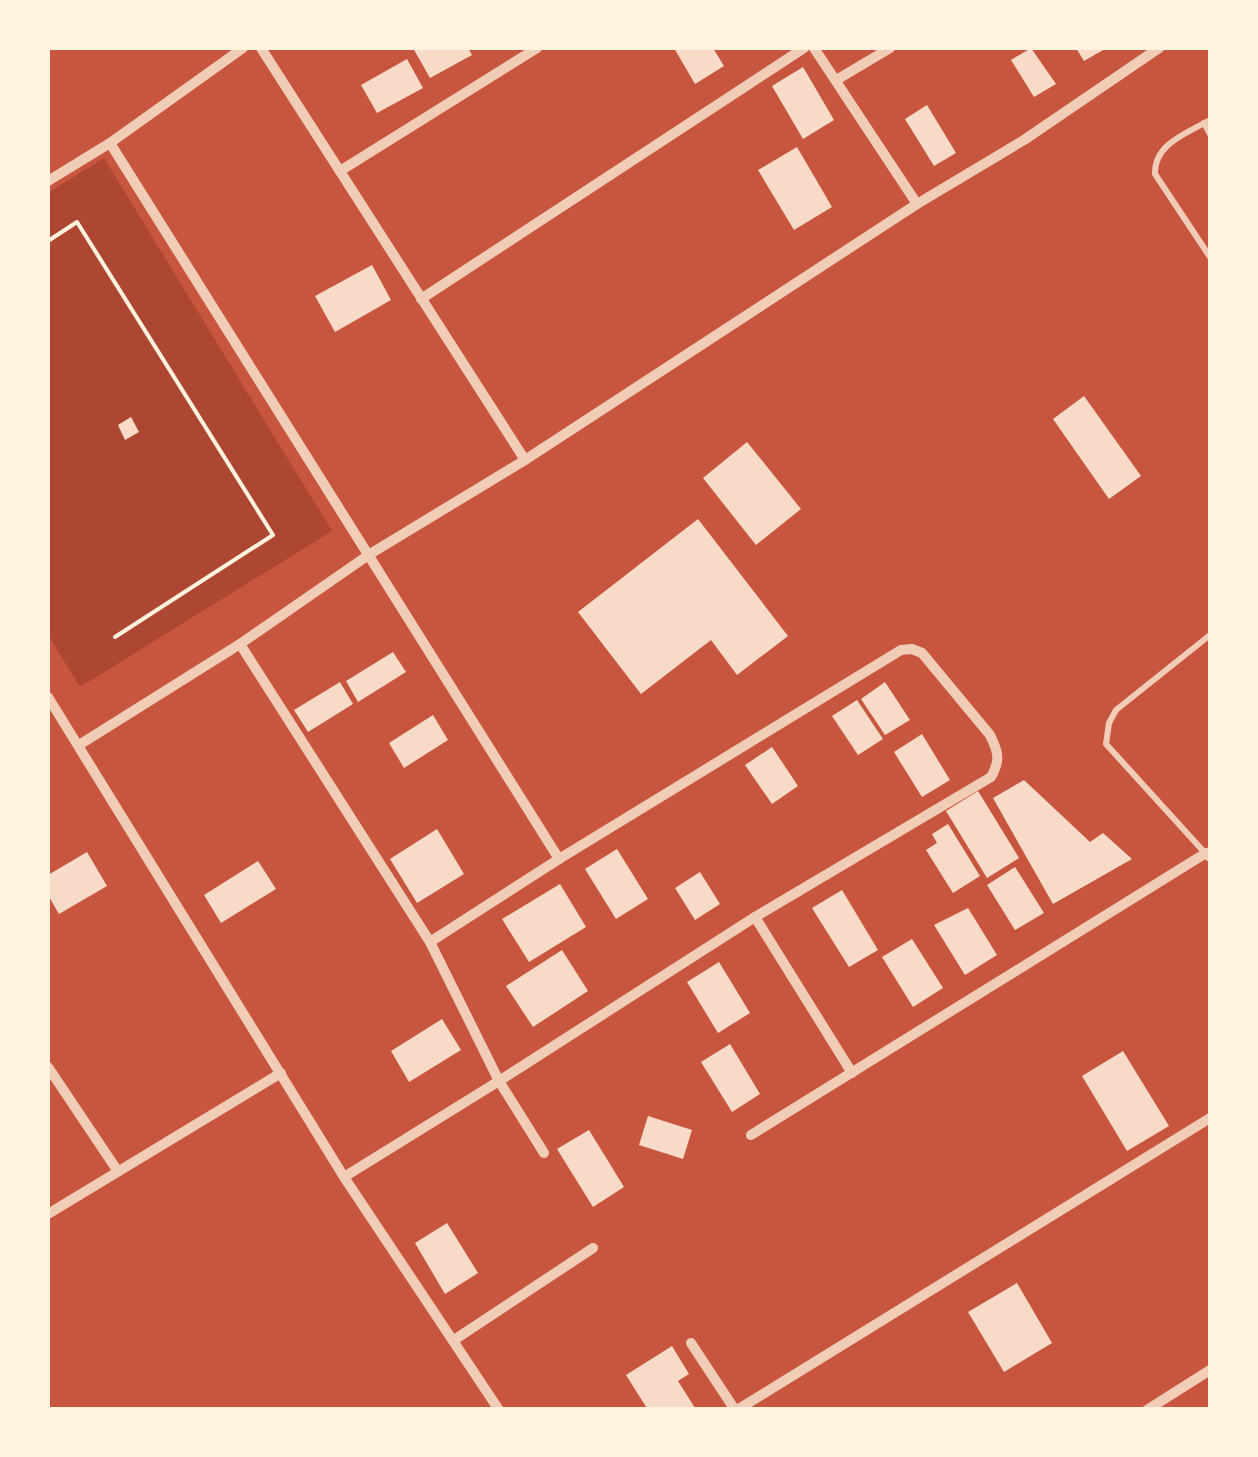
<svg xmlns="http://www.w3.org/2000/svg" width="1258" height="1457" viewBox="0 0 1258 1457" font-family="'Roboto Condensed',sans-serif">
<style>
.green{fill:#ae4732}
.building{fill:#f7dbc8}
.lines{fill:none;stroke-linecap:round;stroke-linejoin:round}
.path{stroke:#fff3e0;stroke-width:4}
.service{stroke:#f1ccb7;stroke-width:6}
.minor{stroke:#f1ccb7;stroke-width:10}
</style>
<rect width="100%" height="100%" fill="#c8553d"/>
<!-- green -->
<path class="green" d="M104 158 332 531 80 687 48 635V193Z"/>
<!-- building -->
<g class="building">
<path d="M413 48H468L472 55 430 78Z"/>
<path d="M674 48H713L724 66 695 84Z"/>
<path d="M1031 48 1056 84 1034 97 1011 60Z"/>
<path d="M1076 48H1101L1103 50 1084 61Z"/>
<path d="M407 59 423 88 377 113 361 85Z"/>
<path d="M803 67 834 120 803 139 772 86Z"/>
<path d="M927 105 956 153 934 166 905 119Z"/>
<path d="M797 147 832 207 794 230 758 170Z"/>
<path d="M372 265 391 300 335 332 315 296Z"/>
<path d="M1084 396 1141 476 1109 499 1053 419Z"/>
<path d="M131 417 139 432 125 440 118 425Z"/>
<path d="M747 442 801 509 756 545 703 478Z"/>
<path d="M698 519 788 636 737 675 711 640 641 694 578 612Z"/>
<path d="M393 652 406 672 358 702 346 681Z"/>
<path d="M340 682 353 704 308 732 294 710Z"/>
<path d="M885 682 910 720 885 735 861 699Z"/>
<path d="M857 700 883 739 858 755 832 716Z"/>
<path d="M433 715 448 740 404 768 389 743Z"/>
<path d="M922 734 950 780 922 797 894 752Z"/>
<path d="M772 747 798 786 772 804 745 765Z"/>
<path d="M1024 780 1090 842 1103 833 1132 859 1053 904 993 798Z"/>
<path d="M978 791 1019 858 987 878 946 811Z"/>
<path d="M948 824 980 876 953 893 926 850 937 843 932 834Z"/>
<path d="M437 829 464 874 417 903 390 859Z"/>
<path d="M617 849 648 899 616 919 585 869Z"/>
<path d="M87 852 107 886 59 914 48 895V875Z"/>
<path d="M258 861 276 889 221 923 204 895Z"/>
<path d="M1015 867 1044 913 1015 930 987 885Z"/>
<path d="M700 872 720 904 695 920 675 888Z"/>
<path d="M560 884 586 927 529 962 502 919Z"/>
<path d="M842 890 878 950 849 967 812 908Z"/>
<path d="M968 908 997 955 965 975 934 925Z"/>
<path d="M912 939 943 988 913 1007 882 957Z"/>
<path d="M562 950 588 991 533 1027 506 986Z"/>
<path d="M719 962 750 1013 718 1033 687 982Z"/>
<path d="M442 1019 461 1050 409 1082 391 1051Z"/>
<path d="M730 1044 760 1094 732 1112 701 1062Z"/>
<path d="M1123 1051 1169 1126 1127 1151 1082 1076Z"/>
<path d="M648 1116 692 1130 683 1159 639 1145Z"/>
<path d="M589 1130 624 1187 593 1207 557 1149Z"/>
<path d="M447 1223 478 1273 445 1294 415 1243Z"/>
<path d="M1017 1283 1052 1343 1004 1372 968 1312Z"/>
<path d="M672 1346 689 1374 678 1381 695 1408 648 1410 626 1375Z"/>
</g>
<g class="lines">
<!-- path -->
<path class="path" d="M48 241 77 222 273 535 115 637"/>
<!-- service -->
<g class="service">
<path d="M1210 120C1187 133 1154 144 1155 174L1210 257"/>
<path d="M1204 123 1210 134"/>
<path d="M1205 853 1106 744 1109 723 1116 710 1210 635"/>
</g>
<!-- minor -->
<g class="minor">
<path d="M261 48 525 460"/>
<path d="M814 48 917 204"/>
<path d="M838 79 890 48"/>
<path d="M110 143 559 859"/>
<path d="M340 171 537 48"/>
<path d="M48 181 110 143 243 48"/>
<path d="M421 299 804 48"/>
<path d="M240 644 430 942 499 1081 544 1153"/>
<path d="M48 697 344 1177 499 1410"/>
<path d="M79 745 240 644 370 554 525 460 917 204 1024 140 1159 48"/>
<path d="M755 917 852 1073"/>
<path d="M48 1067 117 1170"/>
<path d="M751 1135 1206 853 1210 857"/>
<path d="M344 1177 499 1081 755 917 991 777C1001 760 998 751 990 735L922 653 912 649 901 650 559 859 430 942"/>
<path d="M48 1214 281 1073"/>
<path d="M454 1340 593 1248"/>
<path d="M691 1343 735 1410"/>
<path d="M737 1410 1210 1118"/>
<path d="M1147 1410 1210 1370"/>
</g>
</g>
<!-- border -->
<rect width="1258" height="1457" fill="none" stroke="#fff3e0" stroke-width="100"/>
</svg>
